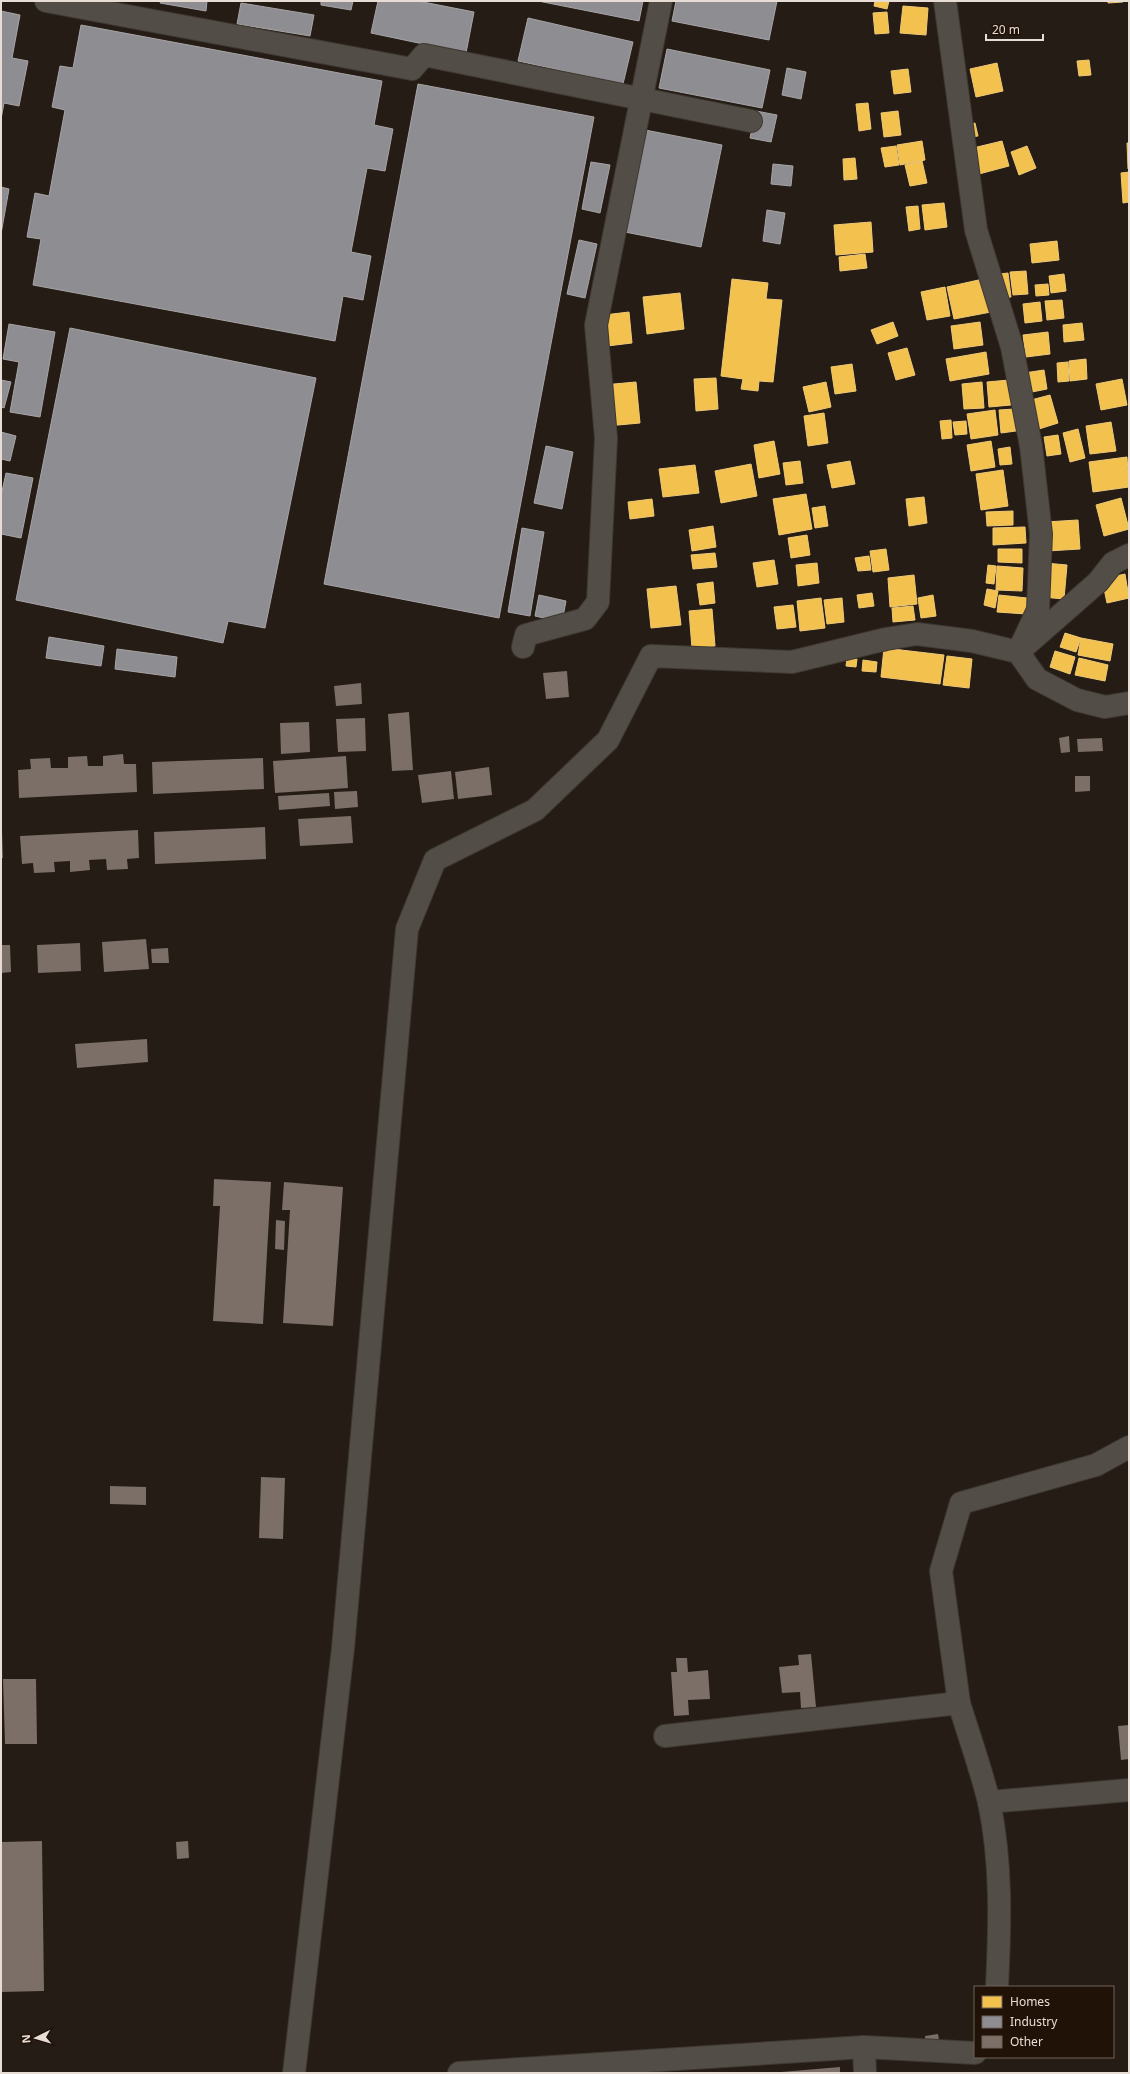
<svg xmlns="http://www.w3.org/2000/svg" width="1130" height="2074" viewBox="0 0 1130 2074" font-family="'Noto Sans',sans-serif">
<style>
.homes{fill:#f2c14e;stroke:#efc976}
.industry{fill:#8d8d92;stroke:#a8a5a6}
.building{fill:#7b6f67}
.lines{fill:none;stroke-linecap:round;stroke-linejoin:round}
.street-casing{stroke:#3f3832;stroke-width:24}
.street{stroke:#534d47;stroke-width:22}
</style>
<rect width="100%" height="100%" fill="#251c16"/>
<!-- homes -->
<g class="homes">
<path d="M875 1H889L887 9 874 6Z"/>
<path d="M1108 1H1123V2L1108 3Z"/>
<path d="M903 6 928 8 926 35 900 33Z"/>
<path d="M887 12 889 33 875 34 873 13Z"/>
<path d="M1089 60 1091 75 1079 76 1077 61Z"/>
<path d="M997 63 1003 91 976 97 970 69Z"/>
<path d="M908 69 911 92 894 94 891 71Z"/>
<path d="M868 103 871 129 859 131 856 104Z"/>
<path d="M898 111 901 135 884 137 881 113Z"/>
<path d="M975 123 978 136 965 138 963 126Z"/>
<path d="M922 141 925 160 900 165 897 145Z"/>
<path d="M1002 141 1009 166 979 174 973 148Z"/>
<path d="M1127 143H1129V169H1128Z"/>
<path d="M896 146 899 165 885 167 881 148Z"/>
<path d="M1027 146 1036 168 1019 175 1011 152Z"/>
<path d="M855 158 857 179 844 180 843 159Z"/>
<path d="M922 161 927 183 910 186 905 165Z"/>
<path d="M1129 172V202L1123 203 1121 173Z"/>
<path d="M944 203 947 227 925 230 922 205Z"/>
<path d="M918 206 920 229 909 231 906 207Z"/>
<path d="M871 222 873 252 836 255 834 225Z"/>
<path d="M1057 241 1059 260 1032 263 1030 244Z"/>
<path d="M865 254 867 268 840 271 839 257Z"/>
<path d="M1026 271 1028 294 1013 295 1010 272Z"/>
<path d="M1008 273 1011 297 1003 298 1000 274Z"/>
<path d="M1064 274 1066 291 1051 293 1049 276Z"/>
<path d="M732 279 768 283 766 299 782 300 773 382 759 381 758 391 741 389 743 379 721 376Z"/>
<path d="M983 279 991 312 954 319 947 287Z"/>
<path d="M1048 284 1049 295 1036 296 1035 285Z"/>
<path d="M945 287 950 316 927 320 921 292Z"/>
<path d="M680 293 684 329 647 334 643 297Z"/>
<path d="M1062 300 1064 318 1047 320 1045 301Z"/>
<path d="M1040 302 1042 321 1025 323 1023 304Z"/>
<path d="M629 312 632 343 607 346 604 315Z"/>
<path d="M893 322 898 336 877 344 871 330Z"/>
<path d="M980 322 983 345 954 349 951 326Z"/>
<path d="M1082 323 1084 340 1064 342 1063 325Z"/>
<path d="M1048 332 1050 354 1026 357 1023 335Z"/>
<path d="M907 348 915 375 896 380 888 353Z"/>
<path d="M986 352 989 374 950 381 946 359Z"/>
<path d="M1086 359 1087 379 1070 381 1069 361Z"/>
<path d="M1068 362 1069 381 1058 382 1057 363Z"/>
<path d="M852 364 856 391 835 394 831 367Z"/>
<path d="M1044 370 1047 389 1027 393 1024 373Z"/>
<path d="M716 378 718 409 696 411 694 379Z"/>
<path d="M1122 379 1127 405 1101 410 1096 384Z"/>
<path d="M1009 380 1011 405 989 407 987 382Z"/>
<path d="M636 382 640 423 607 426 603 385Z"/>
<path d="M826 382 831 407 809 412 803 387Z"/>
<path d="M982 382 984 408 964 409 962 384Z"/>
<path d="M1050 395 1058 423 1039 429 1031 400Z"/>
<path d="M1014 409 1016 431 1001 433 999 410Z"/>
<path d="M995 410 998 435 971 439 967 414Z"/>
<path d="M824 413 828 443 808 446 804 416Z"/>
<path d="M951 420 952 438 942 439 940 421Z"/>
<path d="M966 421 967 434 955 435 953 422Z"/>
<path d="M1111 422 1116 451 1090 454 1086 426Z"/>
<path d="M1078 429 1085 458 1070 462 1063 433Z"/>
<path d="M1058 435 1061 454 1047 456 1044 437Z"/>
<path d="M774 441 780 474 759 478 754 445Z"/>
<path d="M991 441 995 467 971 471 967 445Z"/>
<path d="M1010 447 1012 464 1000 465 998 449Z"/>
<path d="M1127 457 1129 487 1093 492 1089 462Z"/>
<path d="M800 461 803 483 786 485 783 463Z"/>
<path d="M850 461 855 484 832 488 827 465Z"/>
<path d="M751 464 757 496 721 503 715 471Z"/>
<path d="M695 465 699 493 663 497 659 469Z"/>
<path d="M1003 470 1008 506 981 510 976 474Z"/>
<path d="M806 494 812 529 779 535 773 499Z"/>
<path d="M924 497 927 523 909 526 906 499Z"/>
<path d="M1121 498 1129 529 1104 536 1096 505Z"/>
<path d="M652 499 654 516 630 519 628 502Z"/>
<path d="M825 506 828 526 815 528 812 508Z"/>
<path d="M1013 511V525L987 526 986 512Z"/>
<path d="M1078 520 1080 549 1047 551 1045 522Z"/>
<path d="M713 526 716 547 692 551 689 530Z"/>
<path d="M1025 527 1026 543 993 545V528Z"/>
<path d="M807 535 810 555 791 558 788 538Z"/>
<path d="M886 549 889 570 873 572 870 551Z"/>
<path d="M998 549H1022V563L998 562Z"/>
<path d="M715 553 717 567 693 569 691 555Z"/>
<path d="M869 556 871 570 858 571 855 558Z"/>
<path d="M774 560 778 584 757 587 753 563Z"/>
<path d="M817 563 819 583 798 586 796 565Z"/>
<path d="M1045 563 1067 565 1064 599 1042 597Z"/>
<path d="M988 565 996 566 994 584 986 583Z"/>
<path d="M997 566 1023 568 1022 591 996 590Z"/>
<path d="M1125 574 1129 598 1107 603 1102 579Z"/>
<path d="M914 575 917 604 890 607 888 578Z"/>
<path d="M713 582 715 603 700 605 697 584Z"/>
<path d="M676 586 681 625 651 628 647 589Z"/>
<path d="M987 589 998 591 995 608 984 605Z"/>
<path d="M872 593 874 606 859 608 857 595Z"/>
<path d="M933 595 936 616 921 618 918 598Z"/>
<path d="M999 595 1027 598 1026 614 997 612Z"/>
<path d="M821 598 825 628 800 631 797 601Z"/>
<path d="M842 598 844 622 827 624 824 600Z"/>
<path d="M793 605 796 627 777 629 774 607Z"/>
<path d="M913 606 915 620 893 622 892 608Z"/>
<path d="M712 609 715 646 692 648 689 611Z"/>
<path d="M1065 633 1081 638 1076 652 1060 647Z"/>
<path d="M1081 638 1113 644 1110 661 1078 655Z"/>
<path d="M884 648 944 655 940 684 881 677Z"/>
<path d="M1055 651 1075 657 1070 674 1050 667Z"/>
<path d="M947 656 972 659 969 688 943 685Z"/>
<path d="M847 658 857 659 856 667 846 666Z"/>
<path d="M1079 658 1108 665 1105 681 1075 675Z"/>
<path d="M863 660 877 662 876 672 862 671Z"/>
</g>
<!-- industry -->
<g class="industry">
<path d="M161 1H207L206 11 160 3Z"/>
<path d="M321 1H353L351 10 321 5Z"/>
<path d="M378 1H418L474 12 466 53 371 33Z"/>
<path d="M538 1H643L639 21Z"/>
<path d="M676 1H777L769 40 672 21Z"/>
<path d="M241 3 314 15 310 36 237 24Z"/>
<path d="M1 11 20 15 12 58 28 61 19 106 4 103 1 119Z"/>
<path d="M528 18 633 42 623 84 518 61Z"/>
<path d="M81 25 382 81 374 125 393 129 385 171 367 168 351 252 371 256 363 300 343 296 335 341 33 285 41 239 27 237 35 193 49 196 65 110 52 107 60 66 73 68Z"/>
<path d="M667 49 770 70 762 108 659 88Z"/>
<path d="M787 68 806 72 801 99 782 95Z"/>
<path d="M418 84 594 117 499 618 324 584Z"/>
<path d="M756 111 777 115 771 142 750 138Z"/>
<path d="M640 129 722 145 701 247 620 231Z"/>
<path d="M591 162 610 165 600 213 582 209Z"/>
<path d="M773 164 793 166 791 186 771 184Z"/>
<path d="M1 187 9 189 1 234Z"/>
<path d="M767 210 785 213 780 244 763 241Z"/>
<path d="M579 240 597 244 585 298 567 294Z"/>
<path d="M9 324 55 332 40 417 10 412 19 362 3 359Z"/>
<path d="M70 328 316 378 265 628 228 621 223 643 16 600Z"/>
<path d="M1 380 11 382 4 408 1 407Z"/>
<path d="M1 432 16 436 10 461 1 459Z"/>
<path d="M546 446 573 452 562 509 534 503Z"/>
<path d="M6 473 33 478 21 538 1 534V496Z"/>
<path d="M522 528 544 532 530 616 508 612Z"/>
<path d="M539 595 566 601 562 622 535 616Z"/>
<path d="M49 637 104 646 101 666 46 658Z"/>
<path d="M117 649 177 657 175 677 115 669Z"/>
</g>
<!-- building -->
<g class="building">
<path d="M567 671 569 697 546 699 543 673Z"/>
<path d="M361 683 362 704 336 706 334 686Z"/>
<path d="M409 712 413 770 392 771 388 714Z"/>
<path d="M365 718 366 751 338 752 336 719Z"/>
<path d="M309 722 310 752 281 754 280 723Z"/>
<path d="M1069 736 1070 752 1061 753 1059 738Z"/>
<path d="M1102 738 1103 751 1078 752 1077 739Z"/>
<path d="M123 754 124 764H136L137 792 19 798 18 770 31 769 30 759 50 758 51 768H68V757L87 756 88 766H103V756Z"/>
<path d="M346 756 348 788 275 793 273 761Z"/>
<path d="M263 758 264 789 153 794 152 762Z"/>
<path d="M489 767 492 795 458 799 455 772Z"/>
<path d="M451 771 454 799 422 803 418 775Z"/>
<path d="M1075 776H1090V791L1075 792Z"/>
<path d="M357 791 358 807 335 809 334 792Z"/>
<path d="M329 793 330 806 279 810 278 796Z"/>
<path d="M351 816 353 843 300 846 298 819Z"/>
<path d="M265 827 266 859 155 864 154 832Z"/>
<path d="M138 830 139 858 127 859 128 869 107 870 106 859 89 860 90 870 70 872V861L54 862 55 872 34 873 33 863 22 864 20 836Z"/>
<path d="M1 831H2L3 858H1Z"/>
<path d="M146 939 149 969 104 972 102 942Z"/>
<path d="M80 943 81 971 38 973 37 945Z"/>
<path d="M1 945H10L11 972 1 973Z"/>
<path d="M168 948 169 963H152L151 949Z"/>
<path d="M147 1039 148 1062 77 1068 75 1044Z"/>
<path d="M214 1179 271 1182 263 1324 213 1321 220 1206H213Z"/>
<path d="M284 1182 343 1187 333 1326 283 1323 290 1210H282Z"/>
<path d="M276 1220 285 1221 284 1250 275 1249Z"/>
<path d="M261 1477 285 1478 283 1539 259 1538Z"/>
<path d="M110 1486 146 1487V1505L110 1504Z"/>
<path d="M811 1654 816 1707 801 1708 800 1692 782 1693 779 1667 799 1665 798 1655Z"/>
<path d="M676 1658H687L688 1672 708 1670 710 1699 688 1700 689 1715 674 1716 671 1672H677Z"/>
<path d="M3 1679H36L37 1744H5Z"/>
<path d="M1129 1725V1759L1121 1760 1118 1726Z"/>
<path d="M42 1841 44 1991 1 1992V1842Z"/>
<path d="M188 1841 189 1858 177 1859 176 1842Z"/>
<path d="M938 2034 940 2046 926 2047 925 2036Z"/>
<path d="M840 2067V2073H781V2072Z"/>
</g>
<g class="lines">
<defs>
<g id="street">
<path d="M46 1 412 69 424 55 751 121"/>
<path d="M945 1 976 230 1012 347 1031 446 1041 534 1038 610 1018 652"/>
<path d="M1025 646 1098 582 1113 563 1129 555"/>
<path d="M523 647 526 635 585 619 598 602 606 438 596 325 661 1"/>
<path d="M959 1703 941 1571 961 1503 1096 1465 1129 1447"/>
<path d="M665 1736 959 1703C969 1736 981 1769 989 1802 1002 1863 1000 1926 997 1987"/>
<path d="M989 1802 1129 1790"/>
<path d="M294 2073 343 1648 407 929 435 860 535 810 608 740 651 656 792 662 886 639 917 634 972 641 1018 652 1037 679 1077 700 1105 707 1129 703"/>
<path d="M459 2073 864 2047"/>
<path d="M865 2073 864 2047 975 2053"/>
</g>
</defs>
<!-- street casing -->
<use href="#street" class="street-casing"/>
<!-- street -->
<use href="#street" class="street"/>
</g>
<!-- border -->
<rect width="1130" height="2074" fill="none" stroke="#e8ddd5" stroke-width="4"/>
<!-- legend -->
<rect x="974" y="1986" width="140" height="72" fill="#211207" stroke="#716359"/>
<rect x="982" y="1996" width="20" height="12" fill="#f2c14e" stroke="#716359"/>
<text x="1010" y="2006" font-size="12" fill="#e8ddd5">Homes</text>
<rect x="982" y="2016" width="20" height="12" fill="#8d8d92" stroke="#716359"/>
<text x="1010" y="2026" font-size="12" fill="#e8ddd5">Industry</text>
<rect x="982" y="2036" width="20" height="12" fill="#7b6f67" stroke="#716359"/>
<text x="1010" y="2046" font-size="12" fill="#e8ddd5">Other</text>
<!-- north arrow -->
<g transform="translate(36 2038) rotate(265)" stroke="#211207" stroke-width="3" paint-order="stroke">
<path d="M0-3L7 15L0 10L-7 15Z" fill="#e8ddd5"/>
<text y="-6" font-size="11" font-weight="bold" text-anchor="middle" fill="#e8ddd5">N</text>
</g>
<!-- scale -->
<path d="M986 34v6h57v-6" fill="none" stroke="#e8ddd5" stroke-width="2"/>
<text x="992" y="34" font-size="12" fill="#e8ddd5" stroke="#211207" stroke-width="3" paint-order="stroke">20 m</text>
</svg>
